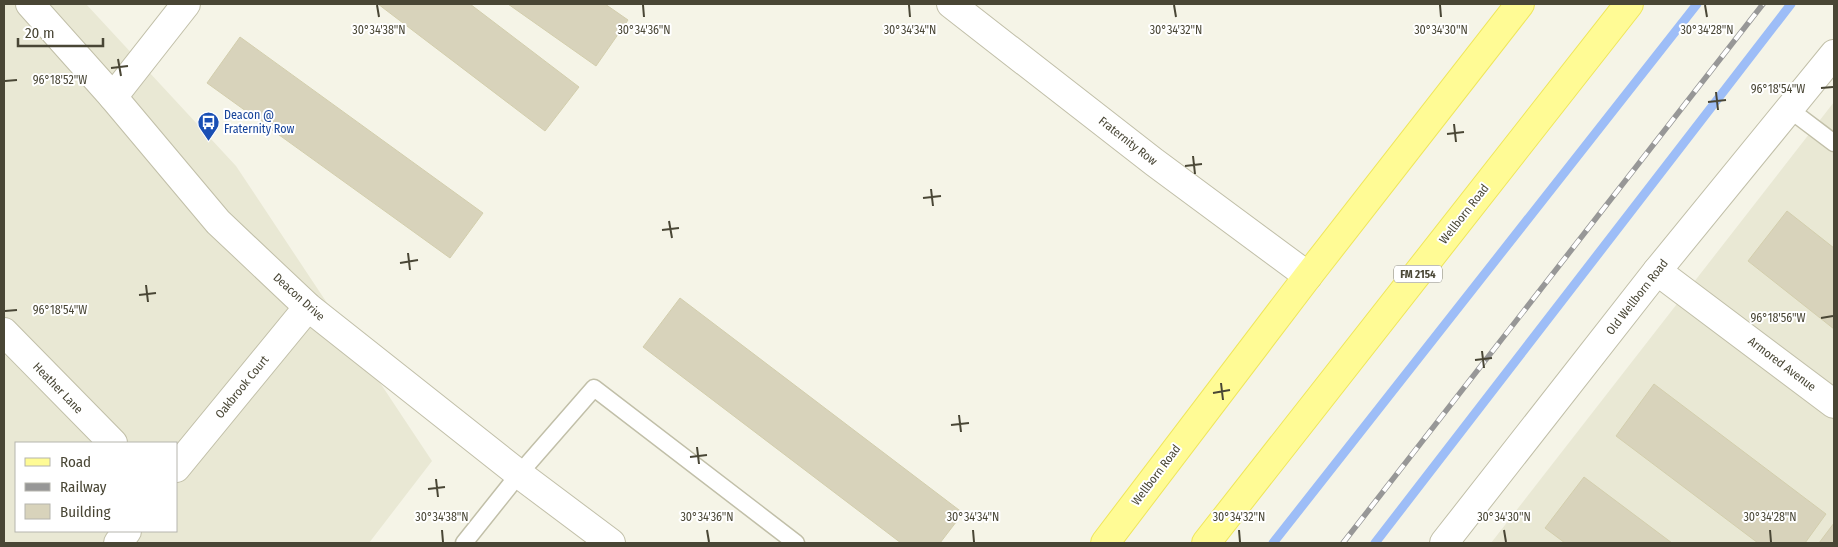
<svg xmlns="http://www.w3.org/2000/svg" width="1838" height="547" viewBox="0 0 1838 547" font-family="'Fira Sans Condensed',sans-serif">
<style>
.residential{fill:#e9e8d4;fill-rule:evenodd}
.lines{fill:none;stroke-linecap:round;stroke-linejoin:round}
.stream{stroke:#9dbdf7;stroke-width:9}
.building{fill:#d8d3bb;stroke:#d3cead}
.service-casing{stroke:#c1bfa8;stroke-width:19}
.minor-casing{stroke:#c1bfa8;stroke-width:30}
.tertiary-casing{stroke:#c1bfa8;stroke-width:30}
.primary-casing{stroke:#efe65b;stroke-width:30}
.service{stroke:#fff;stroke-width:16}
.minor{stroke:#fff;stroke-width:28}
.tertiary{stroke:#fff;stroke-width:28}
.primary{stroke:#fffb95;stroke-width:28}
.rail-casing{stroke:#979797;stroke-width:5.5}
.rail{stroke:#fff;stroke-width:4;stroke-dasharray:11;stroke-linecap:butt}
.ticks{fill:none;stroke:#494635;stroke-width:2}
.labels{text-anchor:middle;stroke-width:4;stroke-linejoin:round;paint-order:stroke}
.shield{fill:#fff;stroke:#807e72;stroke-width:1}
.shield-label{font-size:11px;font-weight:bold;fill:#494635}
.transit-label{font-size:12px;fill:#164399;stroke:#fff;text-anchor:start}
.street-label{font-size:12px;fill:#494635;stroke:#fff}
.ticks-label{font-size:12px;text-anchor:middle;fill:#494635;stroke:#fff;stroke-width:4;stroke-linejoin:round;paint-order:stroke}
</style>
<rect width="100%" height="100%" fill="#f5f4e7"/>
<!-- residential -->
<g class="residential">
<path d="M4 4H86L236 166 432 461 369 543H4ZM16 443H176V531H16Z"/>
<path d="M1834 102V543H1491Z"/>
</g>
<g class="lines">
<!-- stream -->
<g class="stream">
<path d="M1273 543 1697 4"/>
<path d="M1375 543 1791 4"/>
</g>
</g>
<!-- building -->
<g class="building">
<path d="M378 4H470L579 87 545 131Z"/>
<path d="M508 4H605L628 20 596 66Z"/>
<path d="M240 37 483 213 450 258 207 83Z"/>
<path d="M1787 211 1834 248V329L1748 261Z"/>
<path d="M680 298 963 513 940 543H901L643 347Z"/>
<path d="M1654 384 1826 514 1805 543H1758L1616 436Z"/>
<path d="M1584 477 1672 543H1565L1545 528Z"/>
<path d="M1834 523V543H1819Z"/>
</g>
<g class="lines">
<defs>
<g id="service">
<path d="M1789 109 1834 143"/>
<path d="M464 543 519 474 594 388 796 543"/>
</g>
<g id="minor">
<path d="M951 4 1154 162 1308 276"/>
<path d="M113 97 186 4"/>
<path d="M1657 271 1834 404"/>
<path d="M4 332 113 443"/>
<path d="M176 468 308 307"/>
<path d="M118 543 127 531"/>
<path d="M1444 543 1657 271 1834 54"/>
</g>
<path id="tertiary" d="M30 4 113 97 218 222 308 307 519 474 611 543"/>
<g id="primary">
<path d="M1105 543 1308 276 1520 4"/>
<path d="M1206 543 1629 4"/>
</g>
</defs>
<!-- service casing -->
<use href="#service" class="service-casing"/>
<!-- minor casing -->
<use href="#minor" class="minor-casing"/>
<!-- tertiary casing -->
<use href="#tertiary" class="tertiary-casing"/>
<!-- primary casing -->
<use href="#primary" class="primary-casing"/>
<!-- service -->
<use href="#service" class="service"/>
<!-- minor -->
<use href="#minor" class="minor"/>
<!-- tertiary -->
<use href="#tertiary" class="tertiary"/>
<!-- primary -->
<use href="#primary" class="primary"/>
<defs>
<path id="rail" d="M1343 543 1763 4"/>
</defs>
<!-- rail casing -->
<use href="#rail" class="rail-casing"/>
<!-- rail -->
<use href="#rail" class="rail"/>
</g>
<!-- ticks -->
<path class="ticks" d="M377 5 379 17M643 5 644 17M909 5 910 17M1174 5 1176 17M1440 5 1441 17M1705 5 1707 17M118 59 121 76M111 68 128 66M5 81 17 80M1821 88 1833 87M1716 92 1718 110M1708 102 1726 100M1454 124 1456 142M1447 134 1464 132M1193 156 1195 174M1185 166 1202 164M931 189 933 206M923 198 941 196M669 221 672 238M662 230 679 228M408 253 410 270M400 263 418 260M146 285 148 302M139 295 156 293M5 311 17 310M1821 318 1833 316M1482 351 1484 368M1475 360 1492 358M1221 383 1223 400M1213 393 1230 390M959 415 961 432M951 425 969 423M697 447 699 464M690 457 707 455M436 479 438 497M428 489 445 487M442 530 443 542M707 530 709 542M973 530 974 542M1239 530 1240 542M1504 530 1506 542M1770 530 1771 542"/>
<!-- icons -->
<defs>
<symbol id="bus-pin" viewBox="-11 -11 22 30"><path d="M0 17L-7.5 6A9.5 9.5 0 1 1 7.5 6Z" fill="#1a4fb4" stroke="#fff"/><path d="M-5-6H5V4H4V6H2V4H-2V6H-4V4H-5ZM-3.5-4V0h7V-4ZM-3.5 1.2v1.5H-2V1.2ZM2 1.2v1.5H3.5V1.2Z" fill="#fff"/></symbol>
</defs>
<g fill-rule="evenodd">
<use href="#bus-pin" x="196" y="110" width="25" height="34"/>
</g>
<g class="labels">
<!-- shield labels -->
<rect class="shield" x="1394" y="265.5" width="48" height="17" rx="4"/>
<g class="shield-label">
<text x="1418" y="278">FM 2154</text>
</g>
<!-- transit labels -->
<g class="transit-label">
<text x="224" y="119">Deacon @<tspan x="224" dy="14">Fraternity Row</tspan></text>
</g>
<!-- street labels -->
<g class="street-label">
<text transform="translate(1128 141) rotate(38)" y="4">Fraternity Row</text>
<text transform="translate(1464 214) rotate(-52)" y="4">Wellborn Road</text>
<text transform="translate(299 297) rotate(42)" y="4">Deacon Drive</text>
<text transform="translate(1637 297) rotate(-52)" y="4">Old Wellborn Road</text>
<text transform="translate(1782 364) rotate(37)" y="4">Armored Avenue</text>
<text transform="translate(242 387) rotate(-51)" y="4">Oakbrook Court</text>
<text transform="translate(58 388) rotate(46)" y="4">Heather Lane</text>
<text transform="translate(1156 475) rotate(-53)" y="4">Wellborn Road</text>
</g>
</g>
<g class="ticks-label">
<text x="379" y="34">30°34'38"N</text>
<text x="644" y="34">30°34'36"N</text>
<text x="910" y="34">30°34'34"N</text>
<text x="1176" y="34">30°34'32"N</text>
<text x="1441" y="34">30°34'30"N</text>
<text x="1707" y="34">30°34'28"N</text>
<text x="60" y="84">96°18'52"W</text>
<text x="1778" y="93">96°18'54"W</text>
<text x="60" y="314">96°18'54"W</text>
<text x="1778" y="322">96°18'56"W</text>
<text x="442" y="521">30°34'38"N</text>
<text x="707" y="521">30°34'36"N</text>
<text x="973" y="521">30°34'34"N</text>
<text x="1239" y="521">30°34'32"N</text>
<text x="1504" y="521">30°34'30"N</text>
<text x="1770" y="521">30°34'28"N</text>
</g>
<!-- border -->
<rect width="1838" height="547" fill="none" stroke="#494635" stroke-width="10"/>
<!-- legend -->
<rect x="15" y="442" width="162" height="90" fill="#ffffff" stroke="#b6b5ae"/>
<rect x="25" y="458" width="25" height="8" fill="#fffb95" stroke="#b6b5ae"/>
<text x="60" y="467" font-size="15" fill="#494635">Road</text>
<rect x="25" y="483" width="25" height="8" fill="#979797" stroke="#b6b5ae"/>
<text x="60" y="492" font-size="15" fill="#494635">Railway</text>
<rect x="25" y="504" width="25" height="15" fill="#d8d3bb" stroke="#b6b5ae"/>
<text x="60" y="517" font-size="15" fill="#494635">Building</text>
<!-- scale -->
<path d="M18 38v8h85v-8" fill="none" stroke="#494635" stroke-width="2.5"/>
<text x="25" y="38" font-size="15" fill="#494635" stroke="#ffffff" stroke-width="4" paint-order="stroke">20 m</text>
</svg>
